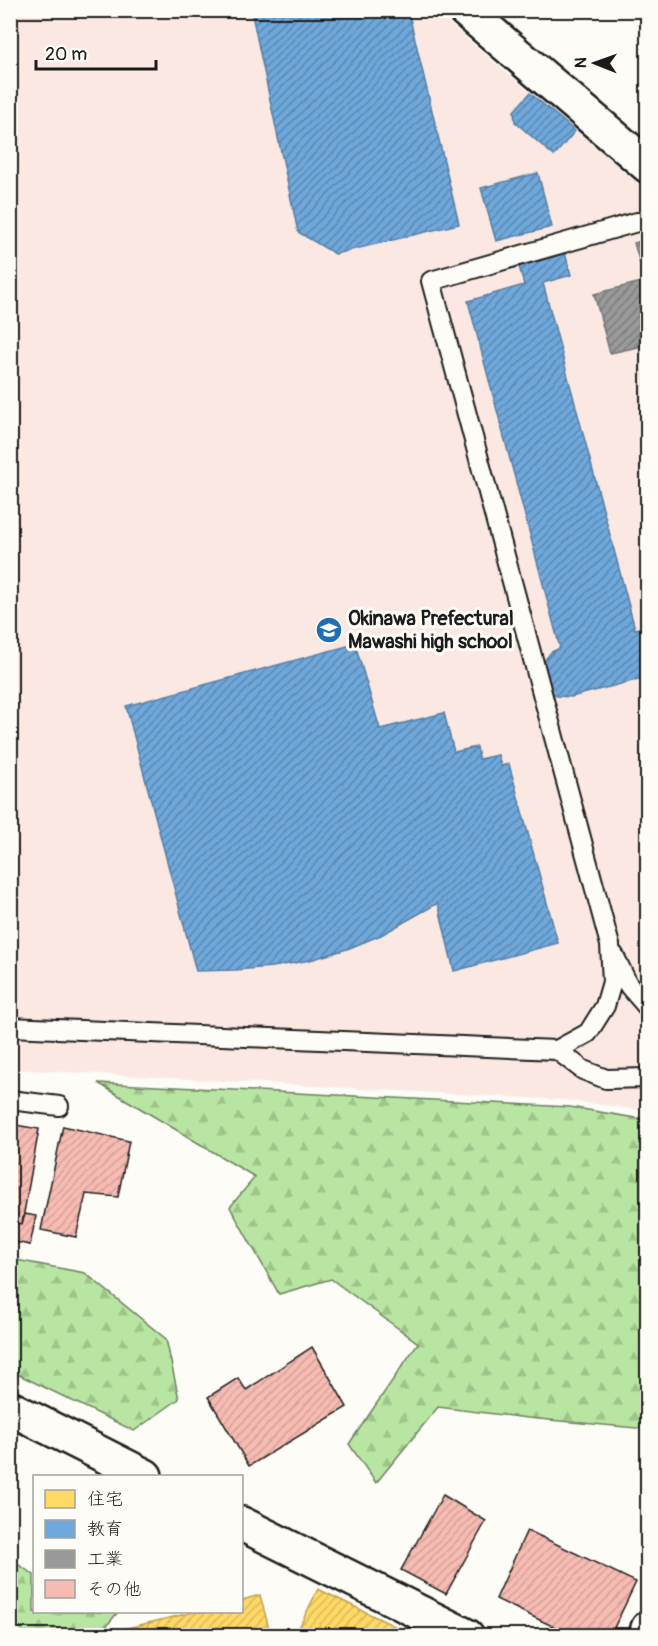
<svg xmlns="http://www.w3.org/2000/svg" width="658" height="1646" viewBox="0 0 658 1646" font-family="Pangolin,'Klee One',sans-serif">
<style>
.built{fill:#fbe8e2}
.forest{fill:url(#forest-firs);stroke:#6a805f;stroke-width:1.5}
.homes{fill:url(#homes-hatch);stroke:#bba050;stroke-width:1.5}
.schools{fill:url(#schools-hatch);stroke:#567ea2;stroke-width:1.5}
.industry{fill:url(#industry-hatch);stroke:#747474;stroke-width:1.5}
.building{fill:url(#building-hatch);stroke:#1c1c1c;stroke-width:1.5}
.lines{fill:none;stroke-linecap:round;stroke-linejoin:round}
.lane-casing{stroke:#1c1c1c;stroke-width:22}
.street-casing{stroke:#1c1c1c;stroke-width:38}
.lane{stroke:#fdfcf7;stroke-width:18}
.street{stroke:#fdfcf7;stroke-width:33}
.labels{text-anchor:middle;stroke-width:6;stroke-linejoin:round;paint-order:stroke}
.poi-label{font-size:20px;font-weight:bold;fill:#1c1c1c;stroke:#fdfcf7;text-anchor:start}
</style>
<defs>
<pattern id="forest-firs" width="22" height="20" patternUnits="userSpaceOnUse" patternTransform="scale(1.5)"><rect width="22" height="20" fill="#b9e5a2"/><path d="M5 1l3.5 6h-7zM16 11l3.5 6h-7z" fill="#9ec48b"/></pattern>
<pattern id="homes-hatch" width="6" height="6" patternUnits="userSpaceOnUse" patternTransform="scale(1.5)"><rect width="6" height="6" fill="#ffd966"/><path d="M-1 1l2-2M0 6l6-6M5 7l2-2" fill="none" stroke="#daba58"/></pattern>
<pattern id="schools-hatch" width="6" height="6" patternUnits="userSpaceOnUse" patternTransform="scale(1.5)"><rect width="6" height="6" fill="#6fa8dc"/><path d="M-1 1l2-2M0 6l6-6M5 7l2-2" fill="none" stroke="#5a88b2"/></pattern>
<pattern id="industry-hatch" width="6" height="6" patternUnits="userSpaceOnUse" patternTransform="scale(1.5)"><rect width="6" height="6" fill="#999"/><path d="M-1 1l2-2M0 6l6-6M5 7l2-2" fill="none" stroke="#7c7c7c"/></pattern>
<pattern id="building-hatch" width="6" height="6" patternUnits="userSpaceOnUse" patternTransform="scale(1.5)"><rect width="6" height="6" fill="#f6bbb2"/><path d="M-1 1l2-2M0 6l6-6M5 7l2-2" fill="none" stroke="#d2a098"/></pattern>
</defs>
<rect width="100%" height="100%" fill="#fdfcf7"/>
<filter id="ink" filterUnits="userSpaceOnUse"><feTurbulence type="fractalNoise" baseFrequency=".0167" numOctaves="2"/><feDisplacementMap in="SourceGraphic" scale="12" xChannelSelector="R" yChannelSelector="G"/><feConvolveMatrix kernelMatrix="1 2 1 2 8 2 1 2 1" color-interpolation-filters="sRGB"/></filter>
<g filter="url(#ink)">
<!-- built -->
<path class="built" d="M10 11H434L647 191V1111L563 1100 11 1069Z"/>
<!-- forest -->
<g class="forest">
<path d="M98 1083 570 1107 647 1120V1429L528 1418 438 1407 376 1483 349 1444 418 1343 331 1279 279 1294 230 1207 255 1177Z"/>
<path d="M11 1259 85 1273 166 1339 179 1399 134 1431 11 1371Z"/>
<path d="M10 1559 34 1575V1612H118L99 1635H11Z"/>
</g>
<!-- homes -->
<g class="homes">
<path d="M318 1589 415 1636H295Z"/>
<path d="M260 1595 271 1636H111L110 1632 194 1612H242V1600Z"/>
</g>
<!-- schools -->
<g class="schools">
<path d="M251 10H408L459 224 335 254 298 232Z"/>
<path d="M530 93 575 131 554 156 515 122 514 111Z"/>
<path d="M538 173 552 227 496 241 481 188Z"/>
<path d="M565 253 571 275 543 283 635 629 648 626V677L571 697 557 696 546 688 542 674 544 661 551 652 560 648 468 301 524 285 519 266Z"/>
<path d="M355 644 380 729 444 713 454 752 477 747 479 759 498 755 501 766 509 764 558 943 454 971 438 903 381 935 347 949 310 960 273 967 235 970 196 971 126 706Z"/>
</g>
<!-- industry -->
<path class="industry" d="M648 239V345L610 353 594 294 645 281 634 243Z"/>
<!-- building -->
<g class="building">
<path d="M10 1124 39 1129 22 1224 10 1222Z"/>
<path d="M63 1126 129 1141 118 1197 86 1194 76 1237 41 1230Z"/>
<path d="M25 1214 36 1216 30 1245 10 1241V1222L22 1224Z"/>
<path d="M312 1347 347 1407 249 1466 208 1397 238 1378 246 1390Z"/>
<path d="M443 1495 486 1521 446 1594 401 1570Z"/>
<path d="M527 1530 636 1582 610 1636H573L496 1599Z"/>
</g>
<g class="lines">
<defs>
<g id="lane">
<path d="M614 955 629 986 648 1008"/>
<path d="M10 1027 557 1050 583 1070 606 1079 648 1078"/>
<path d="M557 1050 588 1033 605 1006 612 982 610 945 431 281 637 222 648 223"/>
<path d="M10 1100 59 1106"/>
</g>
<g id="street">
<path d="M465 10 648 166"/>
<path d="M10 1408 145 1476"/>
<path d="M242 1524 467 1636"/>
<path d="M646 1636 648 1628"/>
</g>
</defs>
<!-- lane casing -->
<use href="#lane" class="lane-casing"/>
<!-- street casing -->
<use href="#street" class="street-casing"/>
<!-- lane -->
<use href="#lane" class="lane"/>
<!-- street -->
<use href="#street" class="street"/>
</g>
</g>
<!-- icons -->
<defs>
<symbol id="school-disc" viewBox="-11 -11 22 22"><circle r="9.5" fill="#1f6fb2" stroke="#fdfcf7"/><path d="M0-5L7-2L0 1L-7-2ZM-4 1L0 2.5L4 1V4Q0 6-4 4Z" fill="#fff"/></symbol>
</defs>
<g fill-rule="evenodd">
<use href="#school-disc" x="314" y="615" width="30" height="30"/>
</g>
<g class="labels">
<!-- poi labels -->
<g class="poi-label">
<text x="348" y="625">Okinawa Prefectural<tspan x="348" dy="23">Mawashi high school</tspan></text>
</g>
</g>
<!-- margin -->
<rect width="658" height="1646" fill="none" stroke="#fdfcf7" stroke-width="36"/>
<rect x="18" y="18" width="622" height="1610" fill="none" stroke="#1c1c1c" stroke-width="2" filter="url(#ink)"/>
<!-- legend -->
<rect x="33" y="1475" width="210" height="138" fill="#fdfcf7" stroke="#a3a29f" stroke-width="1.5"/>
<rect x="45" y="1490" width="30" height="18" fill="#ffd966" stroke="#a3a29f" stroke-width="1.5"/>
<text x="87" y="1505" font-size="18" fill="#1c1c1c">住宅</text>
<rect x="45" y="1520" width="30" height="18" fill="#6fa8dc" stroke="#a3a29f" stroke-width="1.5"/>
<text x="87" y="1535" font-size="18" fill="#1c1c1c">教育</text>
<rect x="45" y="1550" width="30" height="18" fill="#999999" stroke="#a3a29f" stroke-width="1.5"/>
<text x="87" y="1565" font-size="18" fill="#1c1c1c">工業</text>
<rect x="45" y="1580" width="30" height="18" fill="#f6bbb2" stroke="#a3a29f" stroke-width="1.5"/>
<text x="87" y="1595" font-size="18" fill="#1c1c1c">その他</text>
<!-- north arrow -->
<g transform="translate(595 63) rotate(271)" stroke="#fdfcf7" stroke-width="4.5" paint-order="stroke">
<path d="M0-4.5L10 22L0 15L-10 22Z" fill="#1c1c1c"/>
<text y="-9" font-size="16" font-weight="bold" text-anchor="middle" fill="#1c1c1c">N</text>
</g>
<!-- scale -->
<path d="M36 60v9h120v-9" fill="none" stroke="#1c1c1c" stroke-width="3"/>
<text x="45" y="60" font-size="18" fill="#1c1c1c" stroke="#fdfcf7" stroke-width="4.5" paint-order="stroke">20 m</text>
</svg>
